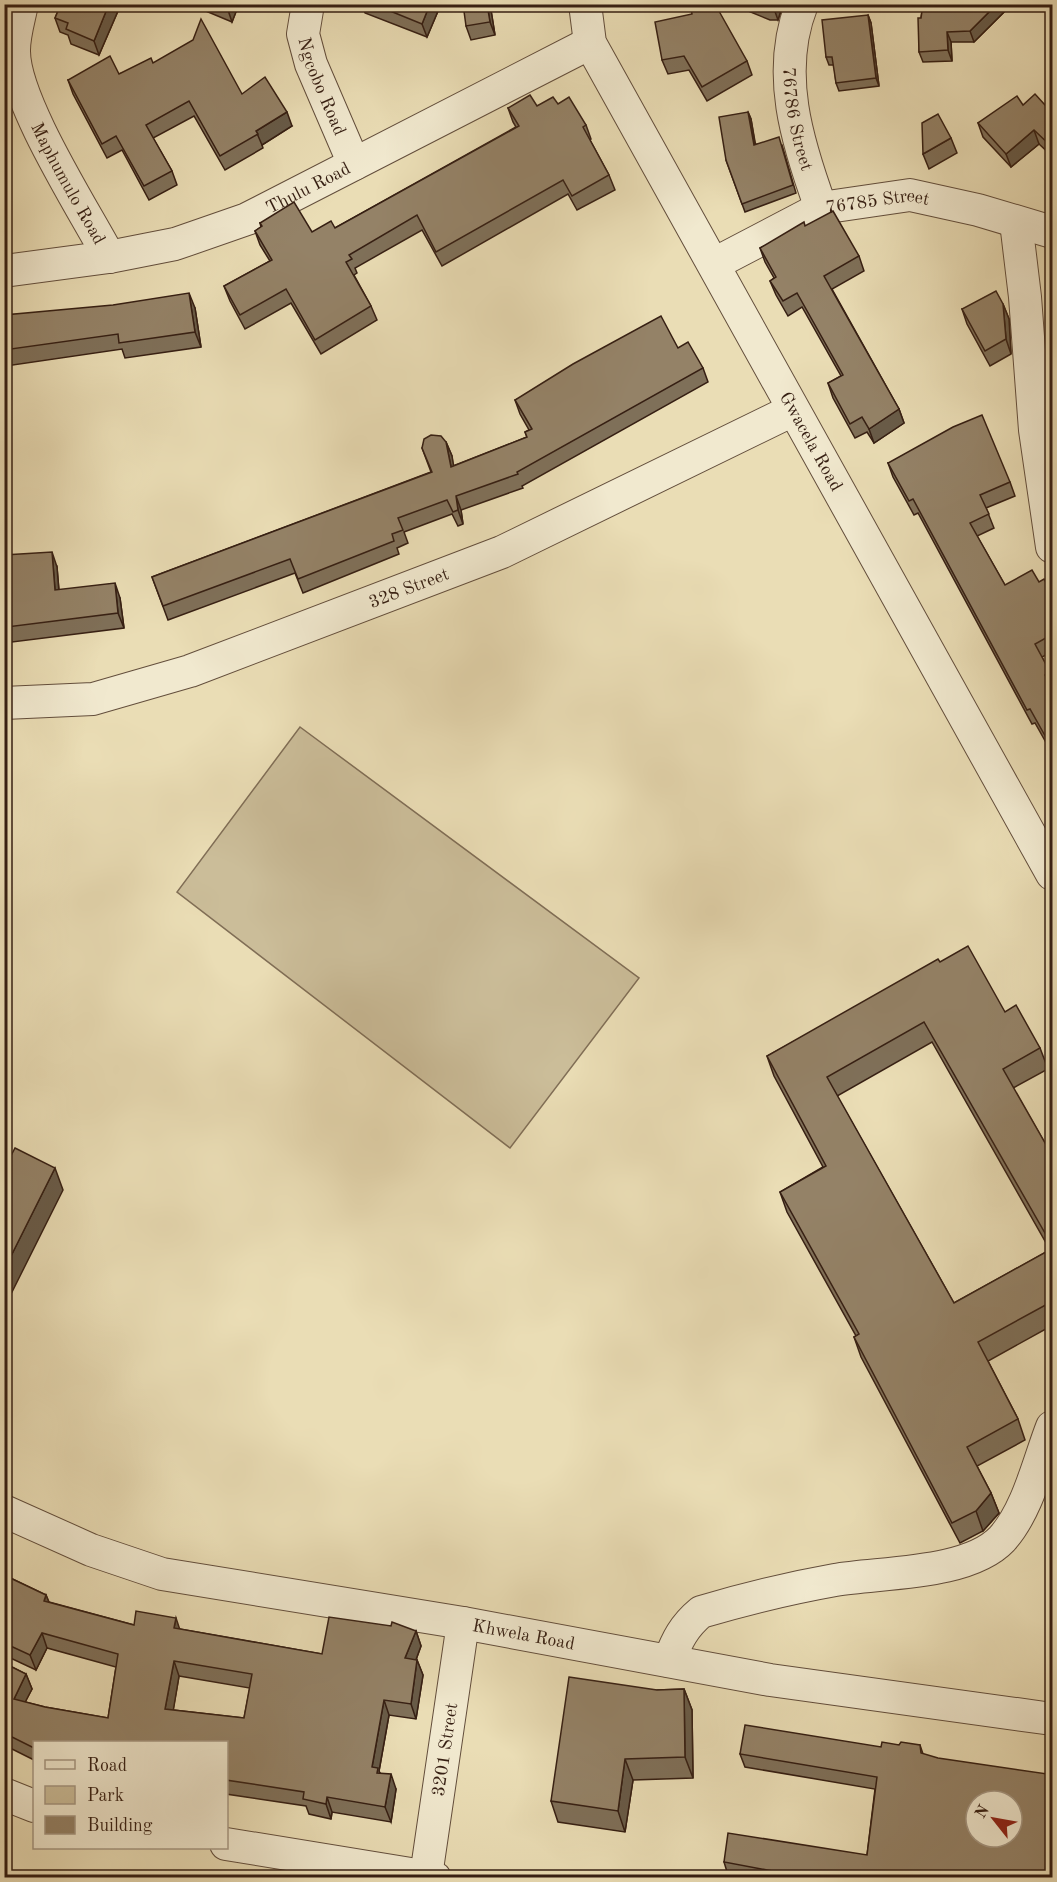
<svg xmlns="http://www.w3.org/2000/svg" width="1057" height="1882" viewBox="0 0 1057 1882" font-family="'Old Standard TT',serif">
<style>
.green{fill:#cbbd99;stroke:#806e56;stroke-width:1.5}
.lines{fill:none;stroke-linecap:round;stroke-linejoin:round}
.minor-casing{stroke:#634e3c;stroke-width:34}
.minor{stroke:#f1e9cf;stroke-width:32}
.wall{fill:#7f7059;stroke:#361f13;stroke-width:1.5;fill-rule:evenodd}
.shaded-wall{fill:#685b48;stroke:#361f13;stroke-width:1.5}
.building{fill:#948267;stroke:#361f13;stroke-width:1.5;fill-rule:evenodd}
.labels{text-anchor:middle;stroke-width:4.5;stroke-linejoin:round;paint-order:stroke}
.street-label{font-size:18px;fill:#361f13;stroke:#f1e9cf}
</style>
<rect width="100%" height="100%" fill="#eaddb5"/>
<filter id="stains"><feTurbulence type="fractalNoise" baseFrequency=".00333" numOctaves="4"/><feColorMatrix values="0 0 0 0 .2 0 0 0 0 .09 0 0 0 0 .02 0 0 0 .5 -.17"/></filter>
<radialGradient id="worn" r=".72"><stop offset=".6" stop-color="#630" stop-opacity="0"/><stop offset="1" stop-color="#630" stop-opacity=".3"/></radialGradient>
<!-- green -->
<path class="green" d="M300 727 639 978 510 1148 177 892Z"/>
<g class="lines">
<defs>
<g id="minor">
<path id="s1" d="M22 4C19 19 14 35 14 50 13 100 84 210 109 257"/>
<path id="s2" d="M308 4 303 34 311 64 354 164"/>
<path id="s3" d="M585 4 590 43 1052 874"/>
<path id="s4" d="M802 4C775 72 797 142 821 208"/>
<path d="M1016 222 1025 297 1035 430 1052 547"/>
<path id="s5" d="M714 264 821 208 910 195 978 210 1052 232"/>
<path id="s6" d="M4 271 109 257 175 244 247 219 590 43"/>
<path id="s7" d="M4 703 93 699 190 671 502 552 793 410"/>
<path id="s8" d="M4 1511 91 1550 162 1574 463 1623 770 1680 1052 1719"/>
<path d="M669 1661C677 1640 684 1626 701 1612 745 1599 790 1588 835 1580 881 1572 968 1575 1002 1539 1028 1510 1038 1463 1052 1427"/>
<path d="M4 1794 34 1806"/>
<path d="M226 1844 435 1878"/>
<path id="s9" d="M426 1876 463 1623"/>
</g>
</defs>
<!-- minor casing -->
<use href="#minor" class="minor-casing"/>
<!-- minor -->
<use href="#minor" class="minor"/>
</g>
<!-- wall -->
<g class="wall">
<path d="M61 4H121L99 55 71 44 68 35 60 32 55 18Z"/>
<path d="M189 4H239L232 22Z"/>
<path d="M362 4H441L427 37 365 13Z"/>
<path d="M490 4 495 35 471 40 466 26Z"/>
<path d="M731 4H783L778 20H770Z"/>
<path d="M923 4H1009L1010 6 974 42H951L952 61 923 62 919 52 921 18Z"/>
<path d="M692 14 747 61 752 75 707 101 689 70 668 74 662 60Z"/>
<path d="M868 15 871 23 879 86 839 91 836 83 834 65H829L826 57Z"/>
<path d="M153 63 242 94 292 126 262 145 263 148 225 170 194 116 153 138 172 171 177 185 149 200 122 150 107 158 73 94 68 80 119 74Z"/>
<path d="M1053 92V157L1039 144 1011 167 983 137 978 123 1023 105H1045Z"/>
<path d="M558 104 586 125 591 139 590 140 609 175 615 190 577 210 568 194 442 266 422 230 355 268 357 273 354 275 371 306 377 320 321 354 291 303 245 329 230 301 224 286 270 261 260 245 255 231 261 227 260 223 312 232 335 228 516 127 513 122 508 108Z"/>
<path d="M748 112 751 119 755 144 782 145 796 193 745 212 726 160Z"/>
<path d="M951 138 957 153 929 169 923 154Z"/>
<path d="M805 226 859 256 864 271 832 289 899 409 904 423 874 443 867 432 855 438 833 398 828 383 841 376 802 307 788 316 776 295 770 281 774 278 765 262 760 248Z"/>
<path d="M1003 304 1009 319 1011 354 990 366 967 324 962 309Z"/>
<path d="M195 308 201 347 125 358 122 349 6 366 4 362V315Z"/>
<path d="M678 348 703 368 708 382 522 486 523 488 461 510 463 524 458 526 452 514 404 532 408 543 397 548 399 554 303 593 295 573 168 620 152 577 431 472 422 448 446 442 452 456 453 466 527 437 525 432 529 430 520 414 515 400Z"/>
<path d="M888 463 1010 482 1015 496 986 508 994 528 977 536 1005 585 1039 582 1053 594V651L1042 657 1050 672 1053 680V755L1035 723 1032 724 918 513 914 515 893 477Z"/>
<path d="M57 567 59 590 120 598 124 628 12 642 7 627Z"/>
<path d="M940 962 1005 1012 1040 1048 1048 1069 1013 1088 1053 1157V1325L988 1361 1018 1419 1025 1440 977 1466 991 1493 999 1513 983 1531 960 1543 861 1357 854 1337 856 1336 787 1212 780 1192 823 1167 774 1076 767 1056ZM932 1042 1050 1250 954 1303 837 1096Z"/>
<path d="M4 1575 46 1595 49 1602 134 1625 180 1629 322 1654 416 1631 421 1646 416 1660H417L423 1675 416 1719 389 1715 379 1771 380 1773 396 1789 391 1822 332 1812 331 1819 309 1814 306 1806 226 1794V1743H34V1760L4 1745V1663L26 1674 32 1689 25 1702 45 1707 108 1718 116 1667 47 1648 36 1670 4 1655ZM179 1676 250 1688 244 1718 173 1710Z"/>
<path d="M684 1689 692 1710 693 1778 633 1780 625 1832 558 1822 551 1801 657 1690Z"/>
<path d="M899 1745H920L923 1754 1053 1878H744L728 1875 724 1862 867 1855 875 1789 745 1767 740 1754 881 1747Z"/>
</g>
<!-- shaded-wall -->
<g class="shaded-wall">
<path d="M109 4H121L99 55 94 41Z"/>
<path d="M228 4H239L232 22 227 7Z"/>
<path d="M430 4H441L427 37 422 24Z"/>
<path d="M487 4H490L495 35 490 22Z"/>
<path d="M774 4H783L778 20 773 6Z"/>
<path d="M997 4H1009L1010 6 974 42 970 31Z"/>
<path d="M868 15 871 23 879 86 876 78Z"/>
<path d="M947 32 951 42 952 61 948 50Z"/>
<path d="M287 112 292 126 262 145 256 131Z"/>
<path d="M748 112 751 119 757 153 754 145Z"/>
<path d="M1034 130 1039 144 1011 167 1006 154Z"/>
<path d="M189 293 195 308 201 347 195 332Z"/>
<path d="M1003 304 1009 319 1011 354 1006 339Z"/>
<path d="M899 409 904 423 874 443 869 429Z"/>
<path d="M446 442 452 456 456 480 451 467Z"/>
<path d="M456 496 461 510 463 524 458 510Z"/>
<path d="M52 552 57 567 60 605 55 590Z"/>
<path d="M115 583 120 598 124 628 118 613Z"/>
<path d="M55 1168 63 1190 4 1308V1270Z"/>
<path d="M991 1493 999 1513 983 1531 976 1511Z"/>
<path d="M46 1595 52 1610 44 1601Z"/>
<path d="M176 1618 181 1633 174 1628Z"/>
<path d="M416 1631 421 1646 411 1673 405 1658Z"/>
<path d="M42 1633 47 1648 36 1670 30 1655Z"/>
<path d="M417 1660 423 1675 416 1719 411 1704Z"/>
<path d="M174 1661 179 1676 171 1724 165 1709Z"/>
<path d="M26 1674 32 1689 19 1714 14 1699Z"/>
<path d="M684 1689 692 1710 693 1778 685 1757Z"/>
<path d="M384 1700 389 1715 379 1771 384 1783 372 1767Z"/>
<path d="M625 1759 633 1780 625 1832 618 1811Z"/>
<path d="M391 1774 396 1789 391 1822 385 1807Z"/>
<path d="M327 1797 332 1812 331 1819 326 1804Z"/>
</g>
<!-- building -->
<g class="building">
<path d="M61 4H109L94 41 66 29 68 23 55 18Z"/>
<path d="M220 4H228L227 7Z"/>
<path d="M373 4H430L422 24Z"/>
<path d="M463 4H487L490 22 466 26Z"/>
<path d="M715 4 747 61 702 87 684 56 662 60 655 22 692 14 691 9Z"/>
<path d="M762 4H774L773 6H765Z"/>
<path d="M923 4H997L970 31 947 32 948 50 919 52 918 18H921Z"/>
<path d="M868 15 876 78 836 83 832 57H826L822 20Z"/>
<path d="M201 19 242 94 265 77 287 112 256 131 258 134 220 156 189 101 146 125 172 171 144 186 116 136 102 144 68 80 110 56 119 74 151 58 153 63 193 40Z"/>
<path d="M1053 92V148L1034 130 1006 154 978 123 1017 96 1023 105 1035 94 1045 105Z"/>
<path d="M530 95 537 106 553 97 558 104 569 97 586 125 583 127 609 175 572 196 563 180 436 252 417 215 349 255 352 259 346 262 371 306 315 340 286 289 240 315 224 286 272 260 255 231 262 226 260 223 294 202 312 232 331 221 335 228 519 126 508 108Z"/>
<path d="M748 112 754 145 779 137 793 185 742 204 726 160 719 117Z"/>
<path d="M938 114 951 138 923 154 922 123Z"/>
<path d="M833 211 859 256 824 276 899 409 869 429 862 417 850 424 828 383 843 375 797 293 783 301 770 281 776 277 760 248 804 222 805 226Z"/>
<path d="M996 291 1003 304 1006 339 985 351 962 309Z"/>
<path d="M189 293 195 332 119 343 118 334 4 350V315L113 305Z"/>
<path d="M661 316 678 348 688 342 703 368 517 472 518 474 456 496 458 510 453 512 447 500 398 518 403 530 392 534 394 541 298 579 290 559 163 606 152 577 432 472 422 448 424 439 431 435 441 436 446 442 451 467 527 437 525 432 532 429 515 400 573 364Z"/>
<path d="M1049 324H1053V349Z"/>
<path d="M982 415 1010 482 980 495 989 514 970 523 1005 585 1032 570 1039 582 1044 579 1053 594V634L1035 644 1050 672 1045 675 1053 689V750L1030 709 1027 710 913 499 909 501 888 463 953 427Z"/>
<path d="M52 552 55 590 115 583 118 613 7 627 4 611V555Z"/>
<path d="M968 946 1005 1012 1016 1005 1040 1048 1003 1069 1053 1157V1247L924 1022 827 1077 954 1303 1053 1248V1301L978 1342 1018 1419 967 1447 991 1493 976 1511 952 1523 854 1337 859 1334 780 1192 826 1166 767 1056 938 959 940 962Z"/>
<path d="M15 1148 55 1168 4 1270V1169Z"/>
<path d="M4 1575 46 1595 44 1601 134 1625 136 1611 176 1618 174 1628 322 1654 329 1617 391 1626 392 1622 416 1631 405 1658 417 1660 411 1704 384 1700 372 1767 378 1768 377 1773 391 1774 385 1807 327 1797 326 1804 303 1799 304 1792 226 1780V1743H34V1748L4 1733V1663L26 1674 14 1699 45 1707 108 1718 118 1654 42 1633 30 1655 4 1643ZM174 1661 252 1674 244 1718 165 1709Z"/>
<path d="M569 1677 657 1690 684 1689 685 1757 625 1759 618 1811 551 1801Z"/>
<path d="M745 1725 881 1747 882 1742 899 1745 901 1742 920 1745 921 1753 938 1758 1047 1774 1048 1770H1053V1878H810L724 1862 728 1833 867 1855 877 1777 740 1754ZM976 1801H1012V1837H976Z"/>
<path d="M24 1871 62 1878H22Z"/>
</g>
<g class="labels">
<!-- street labels -->
<g class="street-label">
<text dy="6" stroke="none"><textPath href="#s2" startOffset="86">Ngcobo Road</textPath></text>
<text dy="6" stroke="none"><textPath href="#s4" startOffset="117">76786 Street</textPath></text>
<text dy="6" stroke="none"><textPath href="#s1" startOffset="192">Maphumulo Road</textPath></text>
<text dy="6" stroke="none"><textPath href="#s6" startOffset="318">Thulu Road</textPath></text>
<text dy="6" stroke="none"><textPath href="#s5" startOffset="178">76785 Street</textPath></text>
<text dy="6" stroke="none"><textPath href="#s3" startOffset="495">Gwacela Road</textPath></text>
<text dy="6" stroke="none"><textPath href="#s7" startOffset="424">328 Street</textPath></text>
<text dy="6" stroke="none"><textPath href="#s8" startOffset="537">Khwela Road</textPath></text>
<text dy="6" stroke="none"><textPath href="#s9" startOffset="128">3201 Street</textPath></text>
</g>
</g>
<!-- margin -->
<rect width="1057" height="1882" fill="none" stroke="#eaddb5" stroke-width="24"/>
<rect x="6" y="6" width="1045" height="1870" fill="none" stroke="#361f13" stroke-width="3"/>
<rect x="12" y="12" width="1033" height="1858" fill="none" stroke="#361f13" stroke-width="1.5"/>
<!-- legend -->
<rect x="33" y="1741" width="195" height="108" fill="#f1e9cf" stroke="#a69884" stroke-width="1.5"/>
<rect x="45" y="1760" width="30" height="9" fill="#f1e9cf" stroke="#a69884" stroke-width="1.5"/>
<text x="87" y="1771" font-size="18" fill="#361f13">Road</text>
<rect x="45" y="1786" width="30" height="18" fill="#cbbd99" stroke="#a69884" stroke-width="1.5"/>
<text x="87" y="1801" font-size="18" fill="#361f13">Park</text>
<rect x="45" y="1816" width="30" height="18" fill="#948267" stroke="#a69884" stroke-width="1.5"/>
<text x="87" y="1831" font-size="18" fill="#361f13">Building</text>
<!-- north arrow -->
<g transform="translate(994 1819) rotate(301)"><circle r="28" fill="#f1e9cf" stroke="#a69884" stroke-width="1.5"/>
<path d="M0-4.5L10 22L0 15L-10 22Z" fill="#8f2418"/>
<text y="-9" font-size="16" font-weight="bold" text-anchor="middle" fill="#361f13">N</text>
</g>
<rect width="100%" height="100%" filter="url(#stains)"/>
<rect width="100%" height="100%" fill="url(#worn)"/>
</svg>
